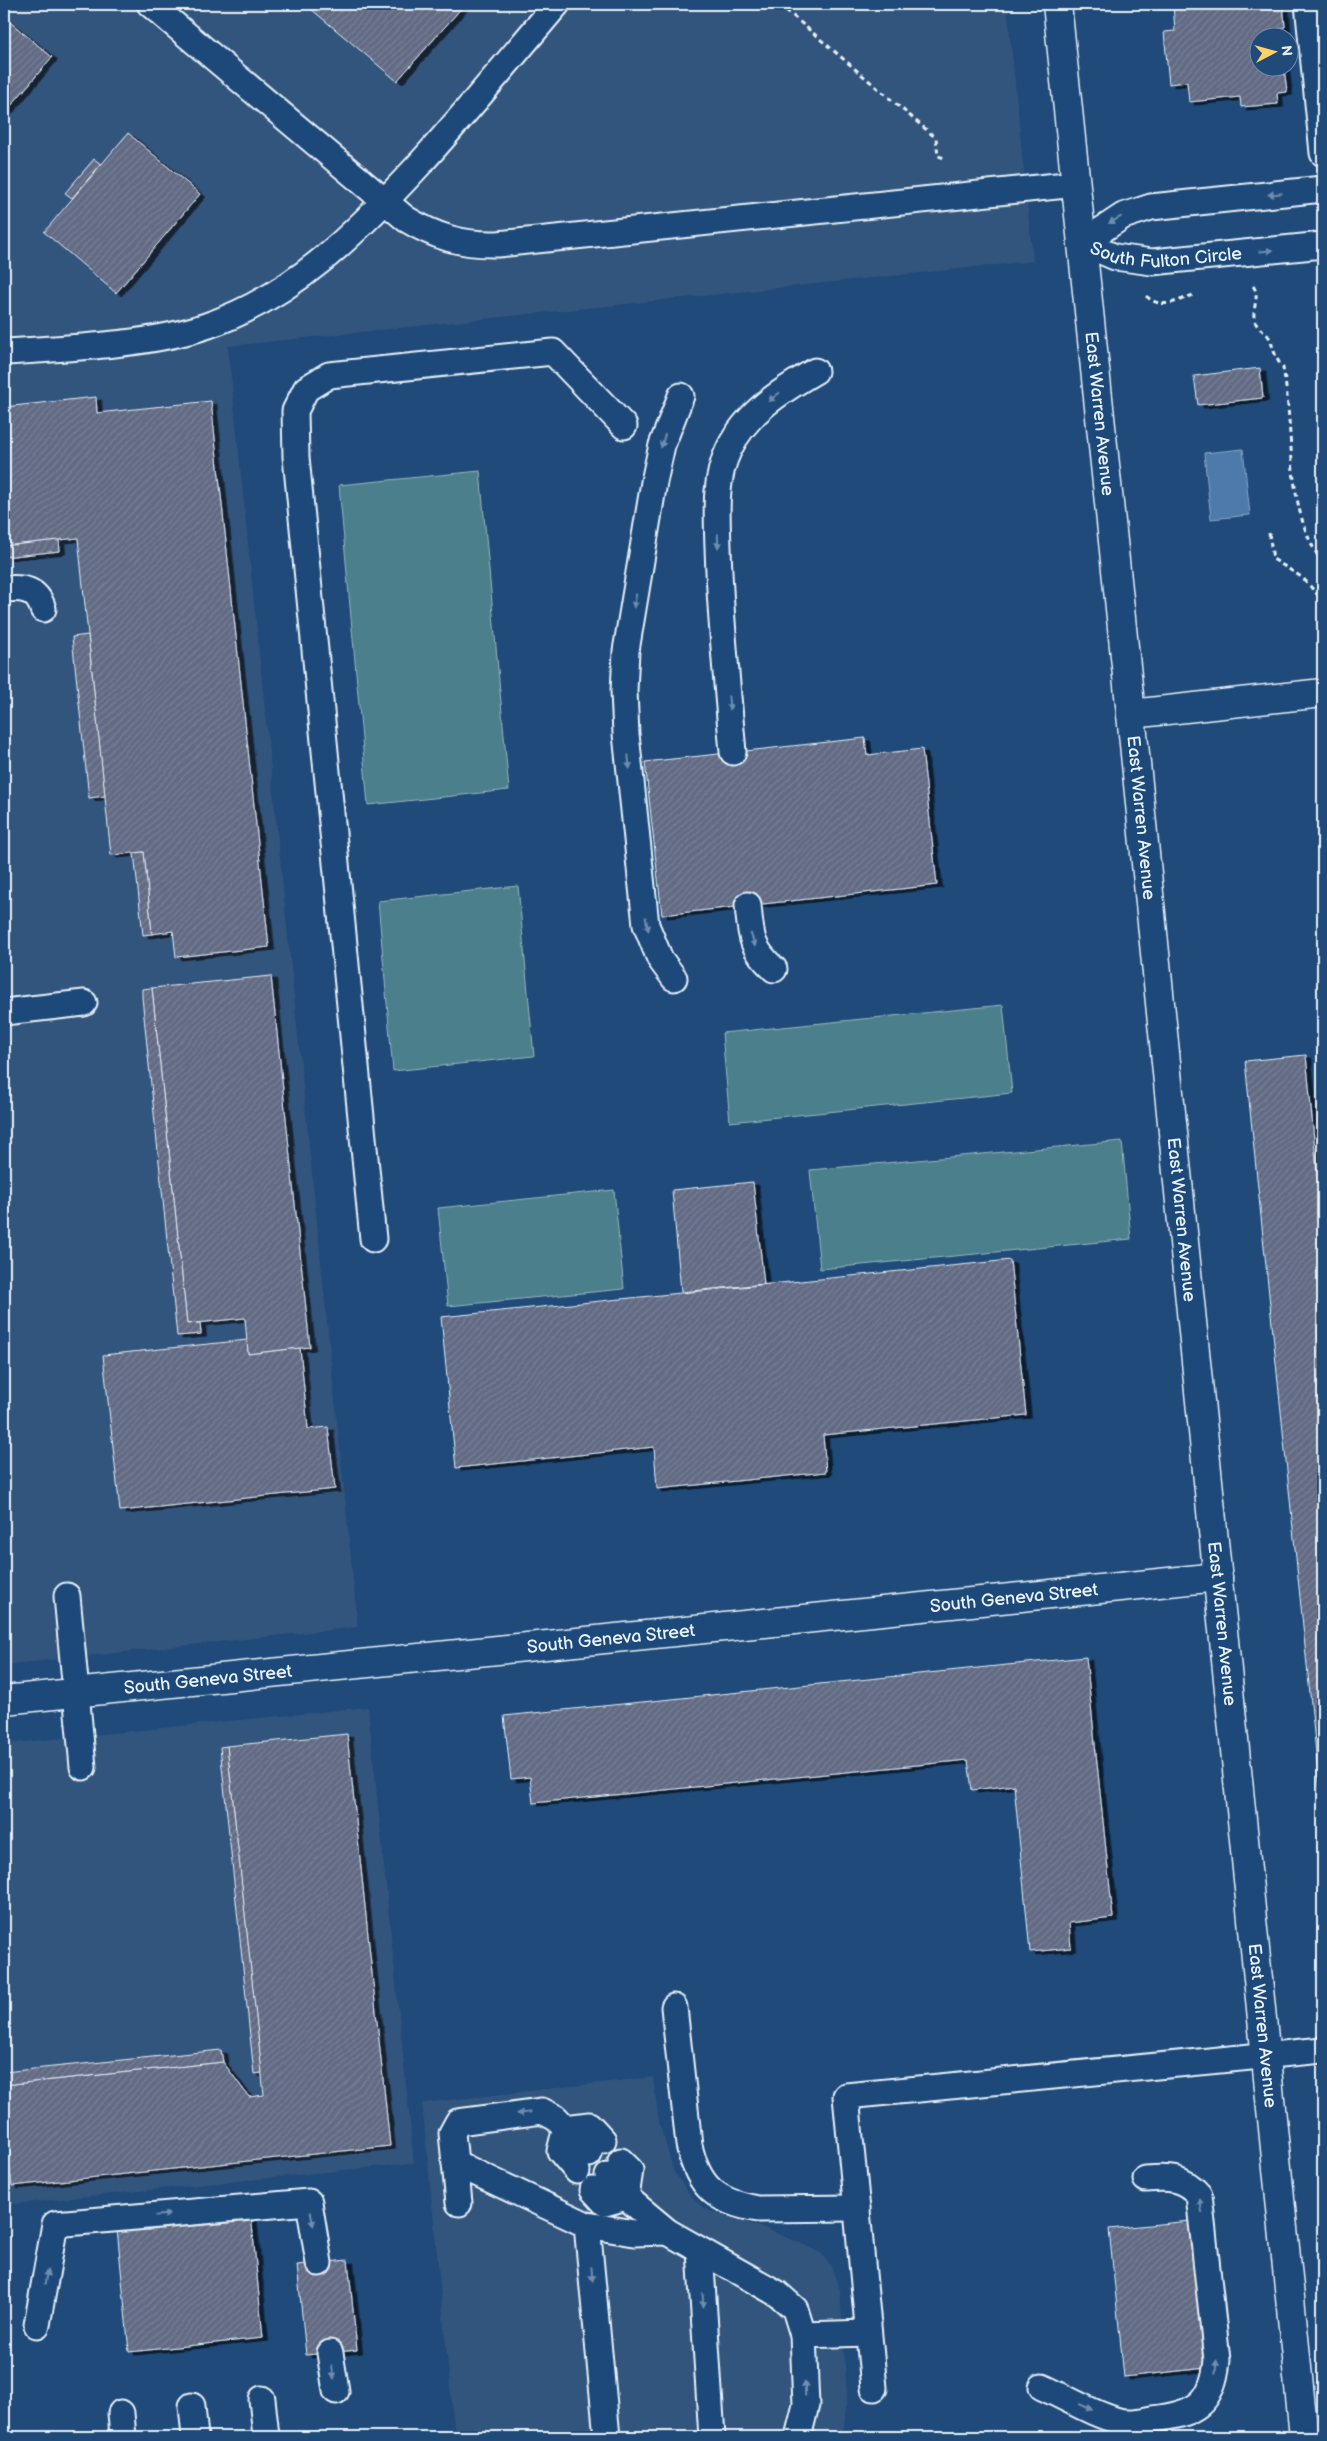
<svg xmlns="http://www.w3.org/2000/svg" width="1327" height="2441" viewBox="0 0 1327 2441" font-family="'Balsamiq Sans',sans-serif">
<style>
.built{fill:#33547d}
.grass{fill:#4c7f8b;stroke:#9ab8c2}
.water{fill:#4d7aa9;stroke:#8baac9}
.building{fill:url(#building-hatch);stroke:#e8f1f8;filter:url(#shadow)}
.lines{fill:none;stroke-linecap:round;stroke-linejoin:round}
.lane-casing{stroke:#e8f1f8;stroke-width:29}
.street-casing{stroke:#e8f1f8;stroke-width:31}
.path{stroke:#e8f1f8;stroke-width:3;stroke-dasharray:5 4;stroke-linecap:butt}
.lane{stroke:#1f4a7a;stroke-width:25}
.street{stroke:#1f4a7a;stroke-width:28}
.oneway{fill:#6f8dac}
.labels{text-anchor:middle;stroke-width:4;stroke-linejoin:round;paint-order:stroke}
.street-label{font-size:18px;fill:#e8f1f8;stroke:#1f4a7a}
</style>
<defs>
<pattern id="building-hatch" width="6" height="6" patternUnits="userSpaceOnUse" patternTransform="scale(1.25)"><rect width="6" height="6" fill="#626a84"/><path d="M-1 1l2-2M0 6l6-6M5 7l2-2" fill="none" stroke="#788096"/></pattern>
<filter id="shadow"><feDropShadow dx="5.5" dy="3" stdDeviation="0" flood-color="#0009"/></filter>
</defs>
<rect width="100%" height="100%" fill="#1f4a7a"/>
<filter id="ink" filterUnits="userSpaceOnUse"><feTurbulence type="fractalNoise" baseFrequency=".02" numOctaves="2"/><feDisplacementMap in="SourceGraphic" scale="10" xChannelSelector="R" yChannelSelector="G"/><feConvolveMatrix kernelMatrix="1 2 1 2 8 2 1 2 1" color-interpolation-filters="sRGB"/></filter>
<g filter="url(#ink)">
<!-- built -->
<g class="built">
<path d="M4 4H1007L1033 261 228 346 358 1627 4 1665Z"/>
<path d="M368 1707 414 2163 4 2205V1744Z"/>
<path d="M653 2077 659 2122 674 2172 688 2192 704 2209 767 2229 802 2244 821 2253 831 2266 840 2290 847 2396 844 2427 839 2437H455L422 2103Z"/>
</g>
<!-- grass -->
<g class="grass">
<path d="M480 471 509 790 368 805 339 485Z"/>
<path d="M518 886 534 1056 393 1071 378 901Z"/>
<path d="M1003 1005 1012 1093 730 1122 722 1033Z"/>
<path d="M1122 1141 1131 1239 820 1269 810 1170Z"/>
<path d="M614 1190 624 1289 448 1306 438 1208Z"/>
</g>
<!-- water -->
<path class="water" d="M1243 449 1250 515 1211 519 1204 453Z"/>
<!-- building -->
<g class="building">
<path d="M305 4H465L397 81Z"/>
<path d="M1173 4H1283L1285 27 1280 28 1281 38H1260V68H1284L1287 92 1277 93 1278 104 1241 107 1240 97 1189 102 1187 82 1169 84 1164 32 1175 31Z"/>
<path d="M4 17 52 57 4 114Z"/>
<path d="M128 133 200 194 116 293 44 232Z"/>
<path d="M94 159 101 164 72 198 65 193Z"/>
<path d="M1260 368 1263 398 1198 405 1194 376Z"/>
<path d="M96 397 97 413 211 401 269 947 176 957 173 931 152 934 144 852 111 855 78 538 4 546V407Z"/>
<path d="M59 540 60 551 4 557V546Z"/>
<path d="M88 635 105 796 89 798 72 637Z"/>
<path d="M865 738 867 755 922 749 937 885 662 915 645 762Z"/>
<path d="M144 852 152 934 143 935 134 853Z"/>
<path d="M271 976 310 1347 248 1354 245 1318 187 1324 152 988Z"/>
<path d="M152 988 187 1324 200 1323 201 1334 177 1336 142 997V989Z"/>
<path d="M1306 1055 1323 1234V1821L1245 1061Z"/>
<path d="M753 1182 764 1284 681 1292 672 1190Z"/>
<path d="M1010 1260 1026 1415 823 1435 826 1472 657 1489 654 1447 456 1468 441 1317Z"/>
<path d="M247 1340 248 1354 300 1348 308 1429 328 1427 335 1489 120 1511 103 1355Z"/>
<path d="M1086 1657 1113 1918 1069 1923 1071 1948 1030 1952 1014 1785 972 1790 968 1760 533 1803 530 1777 511 1779 504 1716Z"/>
<path d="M347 1734 390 2146 12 2186 4 2123V2085L223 2062 249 2097 264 2095 227 1746Z"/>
<path d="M227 1746 262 2073 254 2074 220 1747Z"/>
<path d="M221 2050 223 2062 4 2085V2072Z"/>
<path d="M251 2214 263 2338 129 2352 117 2228Z"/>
<path d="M1190 2221 1206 2368 1124 2377 1109 2229Z"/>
<path d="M348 2260 357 2350 306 2355 297 2265Z"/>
<path d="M318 2431V2437H256L266 2436Z"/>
</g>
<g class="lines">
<defs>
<g id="lane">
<path d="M150 4 406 219C436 237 462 245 498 244L1076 184"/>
<path d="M1308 4 1323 153"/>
<path id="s1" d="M1323 189 1151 207 1123 216 1082 243 1115 257 1152 262 1323 245"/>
<path d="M4 352C66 348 146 346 206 326 293 297 356 233 417 167 465 114 511 58 557 4"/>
<path d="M4 589C23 587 37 589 43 609"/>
<path d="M733 752C727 684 720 615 718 547 717 514 714 480 729 449 747 412 781 391 815 371"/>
<path d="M748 905C751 936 750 947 774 969"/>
<path d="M674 978 660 959 646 925 626 734 624 691 626 651 654 482 662 445 681 396"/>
<path d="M4 1012 84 1003"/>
<path d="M373 1239 296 457 295 411 306 389 329 375 553 352 624 426"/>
<path d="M67 1596 83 1767"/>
<path d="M674 2007 689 2145C698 2187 716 2202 758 2209L857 2208"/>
<path d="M455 2163 587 2225 634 2233 668 2232"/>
<path d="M577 2171 560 2151 566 2128 589 2125 603 2140"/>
<path d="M608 2176 626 2197 668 2232 778 2294 795 2309 803 2335 868 2333"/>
<path d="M593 2190 605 2203 626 2197 630 2170 621 2161"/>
<path d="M459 2203 452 2133 458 2122 542 2111 556 2118 589 2154"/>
<path d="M587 2225 607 2437"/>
<path d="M700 2251 712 2437"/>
<path d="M37 2325 55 2224 309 2202 319 2263"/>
<path d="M330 2353 336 2391"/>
<path d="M1042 2387C1067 2398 1092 2414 1119 2421 1130 2424 1142 2421 1153 2419 1195 2414 1213 2404 1217 2360L1199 2195C1184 2177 1168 2177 1146 2179"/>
<path d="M874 2388 846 2096 1323 2050"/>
<path d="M262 2399 266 2436"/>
<path d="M192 2406 195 2437"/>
<path d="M121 2413 123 2437"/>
<path d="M798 2437 806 2405 803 2335"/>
</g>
<g id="street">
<path id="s2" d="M1057 4 1131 714 1304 2437"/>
<path d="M1131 714 1323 693"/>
<path id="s3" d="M4 1700 1218 1577"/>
</g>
</defs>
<!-- lane casing -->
<use href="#lane" class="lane-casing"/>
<!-- street casing -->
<use href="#street" class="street-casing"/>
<!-- path -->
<g class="path">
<path d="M779 4 936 138 938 156 945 158"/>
<path d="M1253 286C1260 294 1253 307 1254 317 1255 329 1266 330 1270 339 1274 350 1275 358 1283 368 1295 430 1284 511 1323 563"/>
<path d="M1146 296C1163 311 1178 300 1196 294"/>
<path d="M1269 533 1273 559 1303 578 1318 595H1323"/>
</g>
<!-- lane -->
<use href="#lane" class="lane"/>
<!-- street -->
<use href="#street" class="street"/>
</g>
<!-- one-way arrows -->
<defs><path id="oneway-solid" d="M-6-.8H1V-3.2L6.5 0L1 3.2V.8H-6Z" transform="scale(1.25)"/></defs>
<g class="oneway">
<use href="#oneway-solid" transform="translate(1275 194) rotate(174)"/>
<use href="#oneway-solid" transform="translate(1115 220) rotate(151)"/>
<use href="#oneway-solid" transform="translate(1266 251) rotate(-6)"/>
<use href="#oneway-solid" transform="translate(774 397) rotate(143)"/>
<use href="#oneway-solid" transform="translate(663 441) rotate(107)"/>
<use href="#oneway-solid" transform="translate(718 541) rotate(89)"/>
<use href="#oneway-solid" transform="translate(635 601) rotate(99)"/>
<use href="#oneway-solid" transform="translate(729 703) rotate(85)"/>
<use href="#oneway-solid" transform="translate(629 762) rotate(84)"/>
<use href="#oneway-solid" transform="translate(647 924) rotate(78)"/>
<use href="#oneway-solid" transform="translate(753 940) rotate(71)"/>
<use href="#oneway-solid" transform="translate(524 2113) rotate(173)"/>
<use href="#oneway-solid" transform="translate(1201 2206) rotate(-99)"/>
<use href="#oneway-solid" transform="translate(163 2215) rotate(-5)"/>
<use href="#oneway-solid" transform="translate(312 2219) rotate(80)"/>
<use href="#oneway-solid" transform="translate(592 2274) rotate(85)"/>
<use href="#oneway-solid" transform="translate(46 2277) rotate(-80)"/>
<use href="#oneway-solid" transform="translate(703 2300) rotate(86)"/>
<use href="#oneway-solid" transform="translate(1216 2367) rotate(-85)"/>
<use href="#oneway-solid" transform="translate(333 2372) rotate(81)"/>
<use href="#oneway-solid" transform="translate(805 2389) rotate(-92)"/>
<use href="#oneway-solid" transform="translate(1086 2407) rotate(25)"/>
</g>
</g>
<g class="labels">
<!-- street labels -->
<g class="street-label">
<text dy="6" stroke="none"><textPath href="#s1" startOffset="338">South Fulton Circle</textPath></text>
<text dy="6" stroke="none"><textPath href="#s2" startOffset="412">East Warren Avenue</textPath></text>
<text dy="6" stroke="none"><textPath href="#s2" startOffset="818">East Warren Avenue</textPath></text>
<text dy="6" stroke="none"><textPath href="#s2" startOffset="1222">East Warren Avenue</textPath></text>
<text dy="6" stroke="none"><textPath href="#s3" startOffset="1015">South Geneva Street</textPath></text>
<text dy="6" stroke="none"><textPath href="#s2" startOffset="1628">East Warren Avenue</textPath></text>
<text dy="6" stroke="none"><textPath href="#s3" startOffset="610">South Geneva Street</textPath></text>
<text dy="6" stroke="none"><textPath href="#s3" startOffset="205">South Geneva Street</textPath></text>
<text dy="6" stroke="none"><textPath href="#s2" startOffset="2032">East Warren Avenue</textPath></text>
</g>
</g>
<!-- margin -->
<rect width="1327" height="2441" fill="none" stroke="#1f4a7a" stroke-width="20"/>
<rect x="10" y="10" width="1307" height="2421" fill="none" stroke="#e8f1f8" stroke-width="2" filter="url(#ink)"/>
<!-- north arrow -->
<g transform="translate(1274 52) rotate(84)"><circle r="24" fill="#1f4a7a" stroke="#6f8dac"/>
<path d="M0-4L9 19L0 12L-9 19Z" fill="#ffd166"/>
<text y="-8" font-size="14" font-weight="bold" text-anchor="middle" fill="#e8f1f8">N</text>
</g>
</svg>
